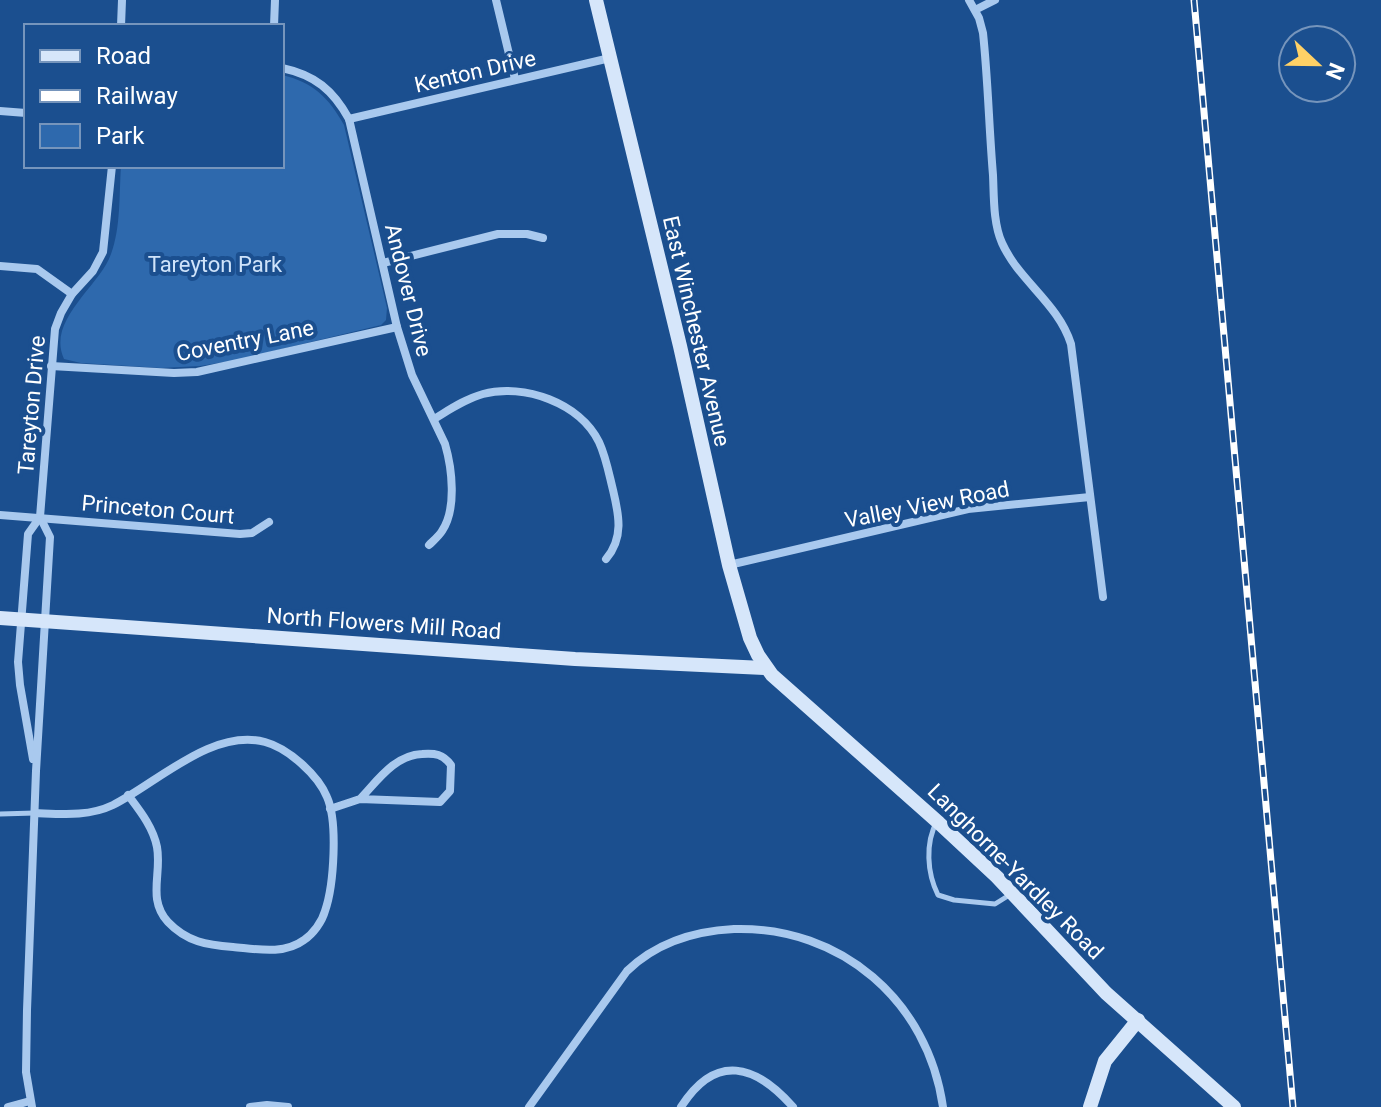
<svg xmlns="http://www.w3.org/2000/svg" width="1381" height="1107" viewBox="0 0 1381 1107" font-family="Roboto,sans-serif">
<style>
.green{fill:#2e69ad}
.lines{fill:none;stroke-linecap:round;stroke-linejoin:round}
.lane{stroke:#a9c9ee;stroke-width:5}
.street{stroke:#a9c9ee;stroke-width:8}
.secondary{stroke:#d6e6fa;stroke-width:14}
.rail-casing{stroke:#fff;stroke-width:7}
.rail{stroke:#1b4f8f;stroke-width:4;stroke-dasharray:12;stroke-linecap:butt}
.labels{text-anchor:middle;stroke-width:8;stroke-linejoin:round;paint-order:stroke}
.street-label{font-size:22px;fill:#fff;stroke:#1b4f8f}
.park-label{font-size:22px;fill:#cfe3fa;stroke:#1b4f8f}
</style>
<rect width="100%" height="100%" fill="#1b4f8f"/>
<!-- green -->
<path class="green" d="M282 75C313 82 329 98 344 125L387 308 386 320 381 325 237 360 200 366 161 368 81 363 64 359C46 320 100 286 111 254 121 227 119 195 121 166H282Z"/>
<g class="lines">
<!-- lane -->
<g class="lane">
<path d="M0 814 35 813"/>
<path d="M937 821C925 843 927 873 938 895L954 900 995 904 1011 894"/>
</g>
<!-- street -->
<g class="street">
<path d="M496 0 515 79"/>
<path d="M969 0 979 18 983 33C988 80 989 128 993 175 994 196 993 223 1002 243 1019 281 1058 303 1071 344L1103 597"/>
<path d="M975 10 995 0"/>
<path d="M121 26 122 0"/>
<path d="M274 26 275 0"/>
<path d="M282 68C315 75 333 90 349 119L397 327 412 375 445 444C452 468 457 509 442 531 439 536 433 541 429 545"/>
<path d="M0 111 26 113"/>
<path d="M349 119 610 58"/>
<path d="M383 263 498 234H527L543 238"/>
<path d="M0 266 37 269 72 294"/>
<path d="M51 366 174 373 197 372 397 327"/>
<path d="M434 419C449 410 465 399 483 394 524 383 580 403 599 442 606 457 609 474 613 490 619 515 624 538 606 559"/>
<path d="M0 515 240 534 252 533 269 522"/>
<path d="M729 565 968 509 1090 497"/>
<path d="M33 759 20 685 18 662 28 534 40 517"/>
<path d="M330 809 360 799 440 802 450 791 451 765C443 754 435 753 422 754 395 755 378 780 360 799"/>
<path d="M35 813C61 814 88 817 113 805 157 783 212 728 265 742 288 748 318 775 327 797 338 822 334 885 325 911 322 922 313 934 304 940 284 955 256 949 233 947 207 945 187 942 168 922 147 899 162 874 157 847 153 827 140 811 128 795"/>
<path d="M8 1107 30 1101"/>
<path d="M32 1107 26 1072 27 1010 36 771 50 537 40 517 55 329 61 313 72 294 93 271 103 252 112 166"/>
<path d="M250 1107 267 1105 288 1107"/>
<path d="M529 1107 627 971C656 943 694 931 734 929 841 926 928 1001 943 1107"/>
<path d="M681 1107C716 1052 756 1065 793 1107"/>
</g>
<!-- secondary -->
<g class="secondary">
<path d="M596 0 680 346 729 565 750 638 758 655 772 675 939 823 997 877 1106 993 1234 1107"/>
<path d="M0 618 575 659 765 668"/>
<path d="M1090 1107 1105 1061 1138 1020"/>
</g>
<defs>
<path id="rail" d="M1194 0 1293 1107"/>
</defs>
<!-- rail casing -->
<use href="#rail" class="rail-casing"/>
<!-- rail -->
<use href="#rail" class="rail"/>
</g>
<g class="labels">
<!-- street labels -->
<g class="street-label">
<text transform="translate(475 71) rotate(-13)" y="8">Kenton Drive</text>
<text transform="translate(409 290) rotate(76)" y="8">Andover Drive</text>
<text transform="translate(697 331) rotate(77)" y="8">East Winchester Avenue</text>
<text transform="translate(245 340) rotate(-11)" y="8">Coventry Lane</text>
<text transform="translate(31 405) rotate(-85)" y="8">Tareyton Drive</text>
<text transform="translate(927 504) rotate(-11)" y="8">Valley View Road</text>
<text transform="translate(158 509) rotate(5)" y="8">Princeton Court</text>
<text transform="translate(384 623) rotate(4)" y="8">North Flowers Mill Road</text>
<text transform="translate(1016 871) rotate(45)" y="8">Langhorne-Yardley Road</text>
</g>
<!-- park labels -->
<g class="park-label">
<text x="215" y="272">Tareyton Park</text>
</g>
</g>
<!-- legend -->
<rect x="24" y="24" width="260" height="144" fill="#1b4f8f" stroke="#7695bc" stroke-width="2"/>
<rect x="40" y="50" width="40" height="12" fill="#d6e6fa" stroke="#7695bc" stroke-width="2"/>
<text x="96" y="64" font-size="24" fill="#ffffff">Road</text>
<rect x="40" y="90" width="40" height="12" fill="#ffffff" stroke="#7695bc" stroke-width="2"/>
<text x="96" y="104" font-size="24" fill="#ffffff">Railway</text>
<rect x="40" y="124" width="40" height="24" fill="#2e69ad" stroke="#7695bc" stroke-width="2"/>
<text x="96" y="144" font-size="24" fill="#ffffff">Park</text>
<!-- north arrow -->
<g transform="translate(1317 64) rotate(112)"><circle r="38" fill="#1b4f8f" stroke="#7695bc" stroke-width="2"/>
<path d="M0-6L14 30L0 20L-14 30Z" fill="#ffd166"/>
<text y="-12" font-size="22" font-weight="bold" text-anchor="middle" fill="#ffffff">N</text>
</g>
</svg>
